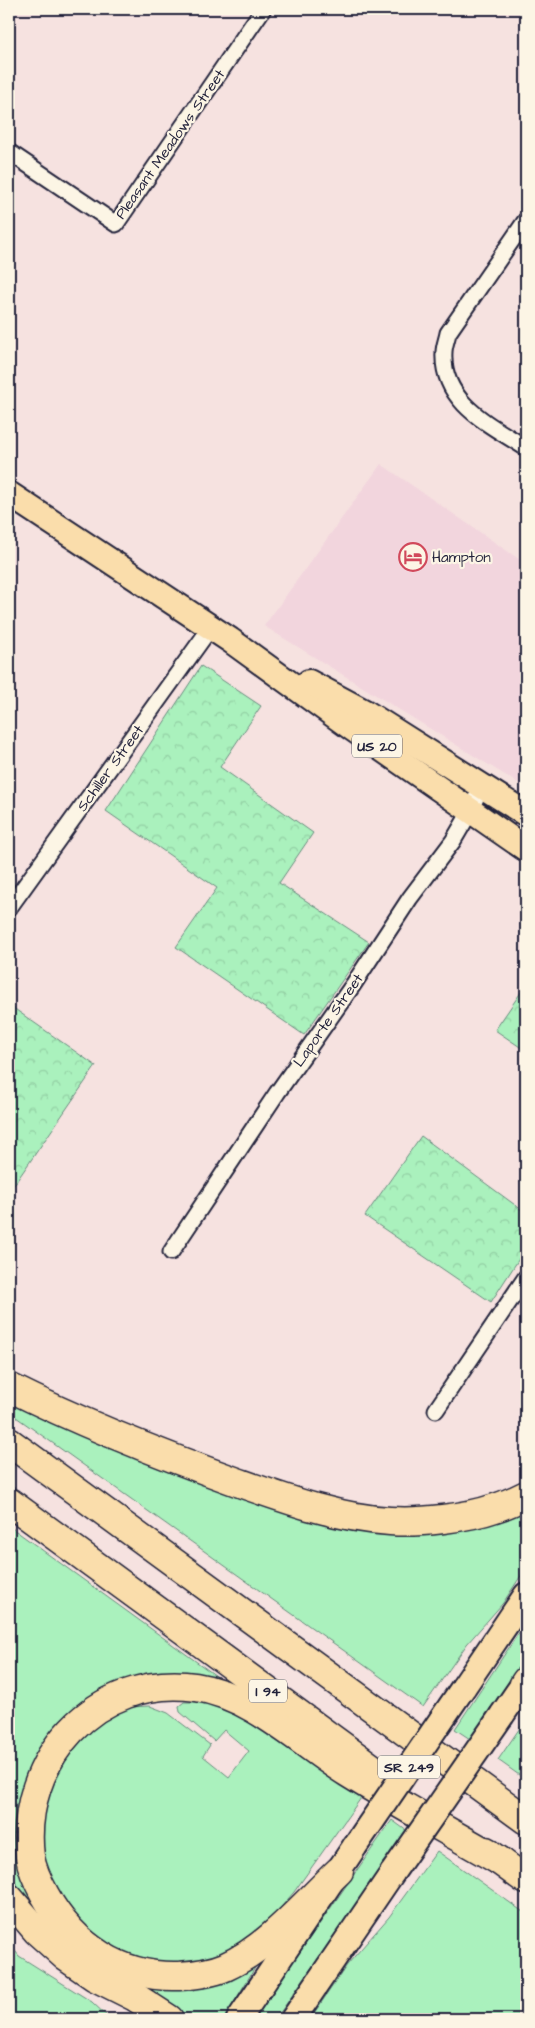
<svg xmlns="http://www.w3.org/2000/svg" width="535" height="2028" viewBox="0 0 535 2028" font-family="'Architects Daughter',sans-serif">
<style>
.built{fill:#f2d5dd}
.grass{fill:#aaf1bd;stroke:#668a7c}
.forest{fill:url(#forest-crowns);stroke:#668a7c}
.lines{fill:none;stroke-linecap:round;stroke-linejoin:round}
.minor-casing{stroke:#22223b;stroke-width:19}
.primary-casing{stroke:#22223b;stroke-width:28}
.motorway-casing{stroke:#22223b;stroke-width:31}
.minor{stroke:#fcf5e5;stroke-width:15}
.primary{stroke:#faddab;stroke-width:24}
.motorway{stroke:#faddab;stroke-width:28}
.primary-bridge-casing{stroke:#22223b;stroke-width:28;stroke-linecap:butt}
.primary-bridge{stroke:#faddab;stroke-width:24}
.labels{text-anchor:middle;stroke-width:4.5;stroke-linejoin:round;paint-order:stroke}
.shield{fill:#fcf5e5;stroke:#63616e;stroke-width:1}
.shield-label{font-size:14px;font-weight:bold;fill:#22223b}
.street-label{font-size:15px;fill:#22223b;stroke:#fcf5e5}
.poi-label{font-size:15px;fill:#22223b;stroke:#fcf5e5;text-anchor:start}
</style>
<defs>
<pattern id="forest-crowns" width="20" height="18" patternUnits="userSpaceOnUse" patternTransform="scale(1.25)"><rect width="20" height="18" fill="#aaf1bd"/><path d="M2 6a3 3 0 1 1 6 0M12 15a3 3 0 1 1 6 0" fill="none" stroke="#92cea3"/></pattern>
</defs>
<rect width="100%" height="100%" fill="#f6e2e0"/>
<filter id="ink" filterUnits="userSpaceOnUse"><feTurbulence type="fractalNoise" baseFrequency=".02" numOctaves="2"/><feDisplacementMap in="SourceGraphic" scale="10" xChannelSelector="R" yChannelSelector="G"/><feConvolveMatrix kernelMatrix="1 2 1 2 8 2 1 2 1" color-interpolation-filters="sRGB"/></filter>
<g filter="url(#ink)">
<!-- built -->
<path class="built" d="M381 464 526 564V788L264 626Z"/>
<!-- grass -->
<g class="grass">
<path d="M9 1394 299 1513 526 1505V1568L503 1603 467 1644 423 1707 9 1412Z"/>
<path d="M9 1526 230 1686 167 1675 34 1770 45 1921 28 1901 9 1873Z"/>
<path d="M526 1622V1656L470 1739 455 1729Z"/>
<path d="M184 1702H200L227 1708 361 1798 294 1892 265 1926 241 1945 210 1960 181 1964 152 1963 123 1955 102 1944 68 1908 51 1880 43 1850 42 1818 50 1782 64 1754 109 1714 129 1707 150 1706 168 1713 210 1745 203 1756 229 1777 249 1751 224 1730 214 1741 180 1712 179 1706Z"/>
<path d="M526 1719V1780L498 1760Z"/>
<path d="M392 1820 407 1831 282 2010 273 2019H253Z"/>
<path d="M437 1851 526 1914V2019H310L347 1965 389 1917Z"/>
<path d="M9 1943 19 1956 92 2002 110 2019H9Z"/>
<path d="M259 1961 224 2019H181L117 1970Z"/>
</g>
<!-- forest -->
<g class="forest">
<path d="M201 666 261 706 220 767 313 833 279 883 369 942 304 1035 176 947 217 888 106 811Z"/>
<path d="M526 985V1051L495 1030Z"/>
<path d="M9 1005 96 1066 9 1192Z"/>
<path d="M421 1136 526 1213V1248L491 1302 365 1216Z"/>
</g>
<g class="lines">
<defs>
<g id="minor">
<path d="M9 152 116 224 263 9"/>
<path d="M526 220 448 333C447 339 444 346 444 352 441 403 491 425 526 448"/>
<path d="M9 908 211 627"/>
<path d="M171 1252 277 1093 353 985 410 898 453 841 470 812 481 786"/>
<path d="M436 1410 526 1277"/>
</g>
<g id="primary">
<path d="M9 494 230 640 353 729 526 849"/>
<path d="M309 682 365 712 526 814"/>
<path d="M463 1688 526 1595"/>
<path d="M502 1715 526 1680"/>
<path d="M239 2019 355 1846"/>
<path d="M293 2019 393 1872"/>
</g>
<g id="motorway">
<path d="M9 1387C83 1424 162 1455 240 1483 288 1500 338 1518 390 1521 419 1523 467 1518 495 1508 505 1505 516 1500 526 1495"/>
<path d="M9 1442 526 1820"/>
<path d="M9 1502 379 1773"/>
<path d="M524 1684 526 1681"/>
<path d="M486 1851 526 1880"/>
<path d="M339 1871C305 1903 268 1948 225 1967 211 1973 194 1975 179 1976 121 1978 73 1946 45 1895 39 1884 32 1870 30 1857 18 1760 96 1673 196 1687 254 1696 300 1743 348 1773 398 1804 450 1832 500 1861"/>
<path d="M9 1898 37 1931 66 1957 95 1977 135 1997 169 2019"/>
</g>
</defs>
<!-- minor casing -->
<use href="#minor" class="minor-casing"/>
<!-- primary casing -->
<use href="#primary" class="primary-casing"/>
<!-- motorway casing -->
<use href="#motorway" class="motorway-casing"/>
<!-- minor -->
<use href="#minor" class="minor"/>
<!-- primary -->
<use href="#primary" class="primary"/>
<!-- motorway -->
<use href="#motorway" class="motorway"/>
<defs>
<g id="primary-bridge">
<path d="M355 1846 463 1688"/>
<path d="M393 1872 502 1715"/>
</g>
</defs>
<!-- primary-bridge casing -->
<use href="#primary-bridge" class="primary-bridge-casing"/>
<!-- primary-bridge -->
<use href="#primary-bridge" class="primary-bridge"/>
</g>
</g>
<!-- icons -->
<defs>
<symbol id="hotel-ring" viewBox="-11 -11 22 22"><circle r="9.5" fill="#fcf5e5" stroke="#d1495b" stroke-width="1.5"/><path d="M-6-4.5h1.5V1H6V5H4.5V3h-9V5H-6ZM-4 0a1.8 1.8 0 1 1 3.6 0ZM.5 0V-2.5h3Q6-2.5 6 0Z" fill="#d1495b"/></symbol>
</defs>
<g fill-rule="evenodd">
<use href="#hotel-ring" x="397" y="541" width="32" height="32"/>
</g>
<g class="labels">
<!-- shield labels -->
<g class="shield">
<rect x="352" y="734.5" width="50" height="23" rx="4"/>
<rect x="249" y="1679.5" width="38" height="23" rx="4"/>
<rect x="378" y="1755.5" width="62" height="23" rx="4"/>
</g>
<g class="shield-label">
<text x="377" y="751">US 20</text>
<text x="268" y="1696">I 94</text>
<text x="409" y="1772">SR 249</text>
</g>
<!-- street labels -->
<g class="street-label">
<text transform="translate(170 144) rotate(-55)" y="5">Pleasant Meadows Street</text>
<text transform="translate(110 768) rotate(-54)" y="5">Schiller Street</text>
<text transform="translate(328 1020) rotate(-55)" y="5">Laporte Street</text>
</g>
<!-- poi labels -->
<g class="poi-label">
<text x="432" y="562">Hampton</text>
</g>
</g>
<!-- margin -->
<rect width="535" height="2028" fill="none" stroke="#fcf5e5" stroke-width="30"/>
<rect x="15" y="15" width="505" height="1998" fill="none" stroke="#22223b" stroke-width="2" filter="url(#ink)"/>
</svg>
